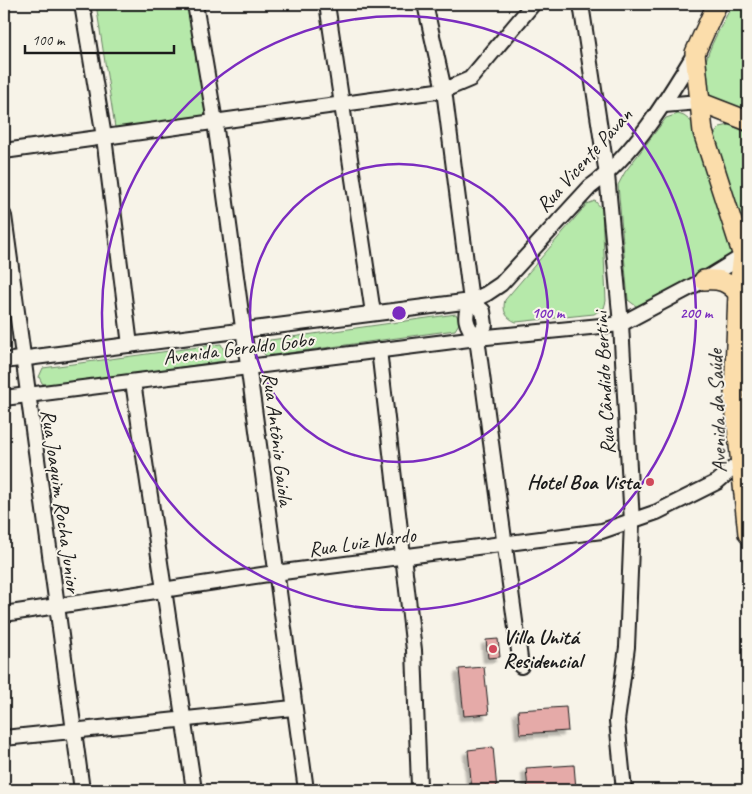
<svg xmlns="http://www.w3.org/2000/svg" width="752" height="794" viewBox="0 0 752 794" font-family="Caveat,sans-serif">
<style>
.green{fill:#b6e9aa;stroke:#698263}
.building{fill:#e5aaa8;stroke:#1c1c1c;filter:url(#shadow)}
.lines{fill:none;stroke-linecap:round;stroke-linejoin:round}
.minor-casing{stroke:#1c1c1c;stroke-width:18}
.major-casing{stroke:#1c1c1c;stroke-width:22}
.minor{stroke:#f7f3e8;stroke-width:14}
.major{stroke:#fbddab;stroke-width:19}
.ring{fill:none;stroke:#7b2cbf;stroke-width:2.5}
.poi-dot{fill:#d1495b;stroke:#f7f3e8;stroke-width:2}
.labels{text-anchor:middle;stroke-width:4;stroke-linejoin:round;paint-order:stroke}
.street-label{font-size:21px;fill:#1c1c1c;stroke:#f7f3e8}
.poi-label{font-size:21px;font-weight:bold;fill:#1c1c1c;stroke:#f7f3e8;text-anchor:end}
.centre{fill:#7b2cbf;stroke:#f7f3e8;stroke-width:2.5}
.ring-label{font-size:15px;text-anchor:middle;font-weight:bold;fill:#7b2cbf;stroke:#f7f3e8;stroke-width:4;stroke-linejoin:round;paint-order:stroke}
</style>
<defs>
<filter id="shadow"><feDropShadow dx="-4.5" dy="4.5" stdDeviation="1" flood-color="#0004"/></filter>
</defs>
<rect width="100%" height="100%" fill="#f7f3e8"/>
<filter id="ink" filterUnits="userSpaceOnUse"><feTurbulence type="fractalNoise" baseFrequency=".02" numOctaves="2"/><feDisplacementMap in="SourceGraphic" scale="10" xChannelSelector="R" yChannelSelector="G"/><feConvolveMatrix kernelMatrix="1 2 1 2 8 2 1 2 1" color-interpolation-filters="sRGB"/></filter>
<g filter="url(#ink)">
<!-- green -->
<g class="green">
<path d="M96 4H190L206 120 116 134Z"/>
<path d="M732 4H748V115L710 97C690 70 722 29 732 4Z"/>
<path d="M678 114 684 116 693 123 734 250 727 260 640 309 628 300 618 185 625 172 666 118Z"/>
<path d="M730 125 748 133V234L727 190 714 135 720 127Z"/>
<path d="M595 201 602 209 606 301 604 308 594 314 516 322C506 318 502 311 505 300L587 204Z"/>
<path d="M456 314 460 322 455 330 266 356 259 348 263 341Z"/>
<path d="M221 344 226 354 224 361 48 386 42 383 39 377 43 368Z"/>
</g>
<!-- building -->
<g class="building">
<path d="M498 639 500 657 488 658 486 640Z"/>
<path d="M484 667 489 714 464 716 459 669Z"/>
<path d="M566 707 568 731 520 734 518 710Z"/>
<path d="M493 747 497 790H472L468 750Z"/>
<path d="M574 765 576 789 528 790 526 768Z"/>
</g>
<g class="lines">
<defs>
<g id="minor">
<path d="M82 4 104 137 130 345"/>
<path d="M195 4 215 122 306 790"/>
<path d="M327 4 373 313"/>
<path d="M425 4 444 90 471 301C463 316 465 325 477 338L521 666"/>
<path d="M581 4 607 175 621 324 632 522 627 647 617 721 624 790"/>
<path d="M664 105 699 102"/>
<path d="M4 151 444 90 470 79 533 4"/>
<path d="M4 216 82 790"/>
<path d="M471 301 483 311 485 325 477 338"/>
<path d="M379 350 414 650 419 786 417 790"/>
<path d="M4 361 471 301 486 294 501 284 590 187C633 156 668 98 695 53"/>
<path d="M133 382 194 790"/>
<path d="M4 398 477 338 621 324 704 280 748 253"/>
<path d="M4 614 275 573 602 531 657 512 717 482 740 462"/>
<path d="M4 738 293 708"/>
</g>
<g id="major">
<path d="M717 4 695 53 703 132 743 256 738 293 734 396 748 534"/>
<path d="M699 102 748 121"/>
<path d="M704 280C720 279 727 281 738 293"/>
</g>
</defs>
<!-- minor casing -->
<use href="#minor" class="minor-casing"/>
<!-- major casing -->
<use href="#major" class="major-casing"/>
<!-- minor -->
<use href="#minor" class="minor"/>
<!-- major -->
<use href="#major" class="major"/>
</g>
</g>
<!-- distance rings -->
<g class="ring">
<circle cx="399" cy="313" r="149"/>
<circle cx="399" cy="313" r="297"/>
</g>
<!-- markers -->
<g class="poi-dot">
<circle cx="650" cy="482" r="5"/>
<circle cx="493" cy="649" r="5"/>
</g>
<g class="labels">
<!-- street labels -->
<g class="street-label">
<text transform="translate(584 160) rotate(-48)" y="7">Rua Vicente Pavan</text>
<text transform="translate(238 348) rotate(-7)" y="7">Avenida Geraldo Gobo</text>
<text transform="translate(604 383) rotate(-93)" y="7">Rua Cândido Bertini</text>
<text transform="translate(717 411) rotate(-92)" y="7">Avenida da Saúde</text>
<text transform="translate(278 439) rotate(83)" y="7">Rua Antônio Gaiola</text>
<text transform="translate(61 501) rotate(82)" y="7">Rua Joaquim Rocha Junior</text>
<text transform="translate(362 542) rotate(-8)" y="7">Rua Luiz Nardo</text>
</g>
<!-- poi labels -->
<g class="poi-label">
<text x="640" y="489">Hotel Boa Vista</text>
<text x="503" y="644" text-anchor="start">Villa Unitá<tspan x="503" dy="24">Residencial</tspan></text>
</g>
</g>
<circle cx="399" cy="313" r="8" class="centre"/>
<g class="ring-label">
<text x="548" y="318">100 m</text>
<text x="696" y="318">200 m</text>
</g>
<!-- margin -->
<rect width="752" height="794" fill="none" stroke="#f7f3e8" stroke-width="20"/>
<rect x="10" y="10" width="732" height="774" fill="none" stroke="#1c1c1c" stroke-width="2" filter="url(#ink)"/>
<!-- scale -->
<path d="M25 45v8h149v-8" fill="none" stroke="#1c1c1c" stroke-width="2.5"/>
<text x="32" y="45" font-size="15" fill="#1c1c1c" stroke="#f7f3e8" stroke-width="4" paint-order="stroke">100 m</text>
</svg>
